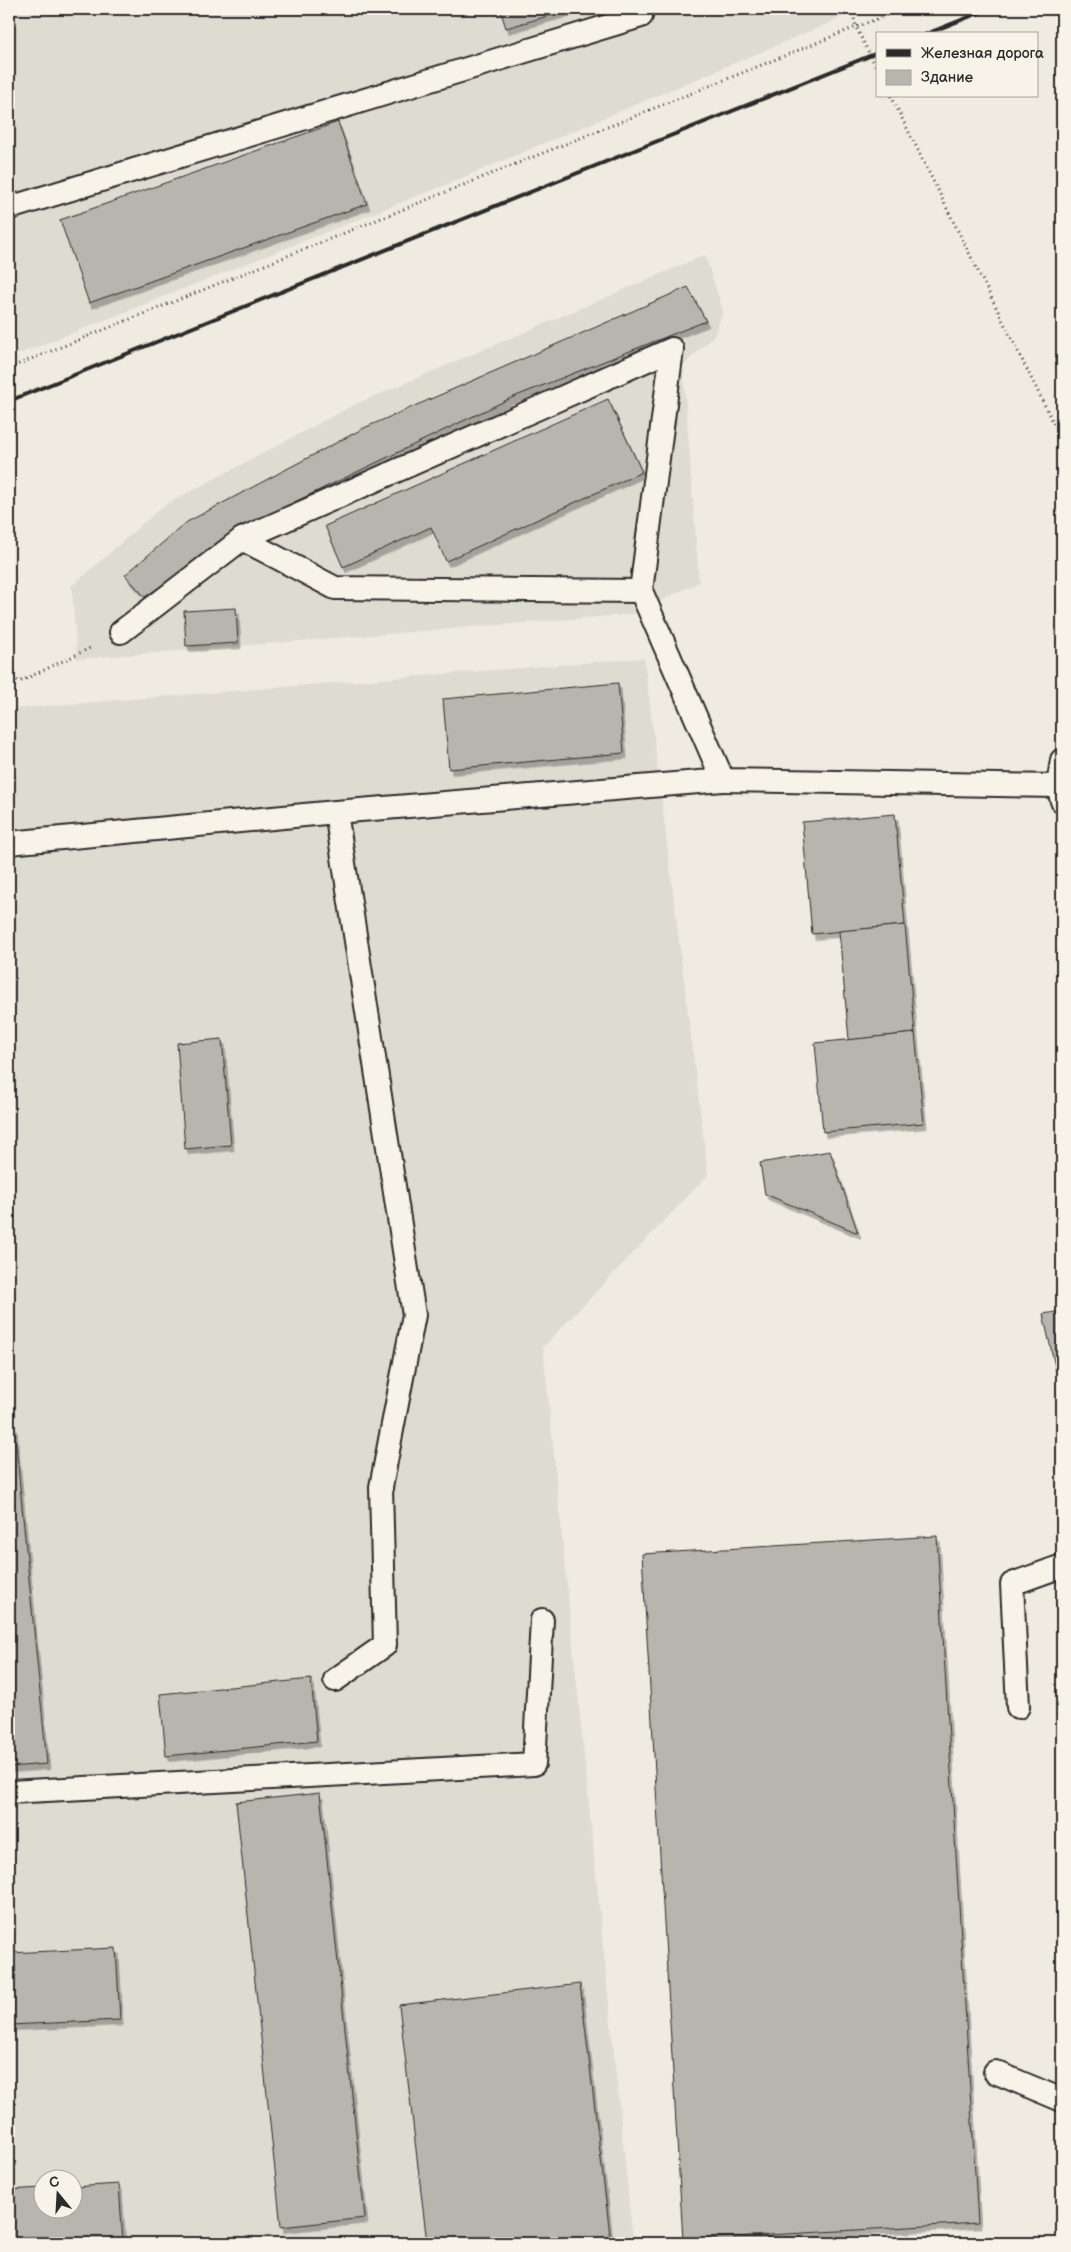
<svg xmlns="http://www.w3.org/2000/svg" width="1071" height="2252" viewBox="0 0 1071 2252" font-family="'Balsamiq Sans',sans-serif">
<style>
.built{fill:#dedbd1;fill-rule:evenodd}
.building{fill:#b8b5ae;stroke:#2b2b2b;filter:url(#shadow)}
.lines{fill:none;stroke-linecap:round;stroke-linejoin:round}
.lane-casing{stroke:#2b2b2b;stroke-width:26}
.path{stroke:#2b2b2b;stroke-width:3;stroke-dasharray:1 4;stroke-linecap:butt}
.lane{stroke:#f7f3e8;stroke-width:22}
.rail{stroke:#2b2b2b;stroke-width:4}
</style>
<defs>
<filter id="shadow"><feDropShadow dx="3" dy="5.5" stdDeviation="0" flood-color="#0004"/></filter>
</defs>
<rect width="100%" height="100%" fill="#efebe0"/>
<filter id="ink" filterUnits="userSpaceOnUse"><feTurbulence type="fractalNoise" baseFrequency=".02" numOctaves="2"/><feDisplacementMap in="SourceGraphic" scale="10" xChannelSelector="R" yChannelSelector="G"/><feConvolveMatrix kernelMatrix="1 2 1 2 8 2 1 2 1" color-interpolation-filters="sRGB"/></filter>
<g filter="url(#ink)">
<!-- built -->
<g class="built">
<path d="M9 9H838L841 18 445 185 9 358Z"/>
<path d="M705 255 723 311 715 334 683 366 699 582 634 614 77 659 72 586 163 506 354 405Z"/>
<path d="M644 658 708 1175 543 1347 633 2243H9V709ZM42 2180H72V2210H42Z"/>
</g>
<!-- building -->
<g class="building">
<path d="M500 9H573L506 28Z"/>
<path d="M338 122 367 204 89 303 60 220Z"/>
<path d="M688 287 706 321 511 398 255 521 145 597 125 575 187 522 364 428Z"/>
<path d="M608 399 642 472 446 561 431 527 343 567 325 526Z"/>
<path d="M236 608 238 643 186 646 184 611Z"/>
<path d="M618 683 624 753 449 769 443 699Z"/>
<path d="M895 814 905 925 812 934 802 822Z"/>
<path d="M905 925 915 1033 849 1040 839 931Z"/>
<path d="M915 1033 924 1123 823 1132 815 1043Z"/>
<path d="M222 1039 231 1145 185 1149 177 1043Z"/>
<path d="M830 1151 858 1233 765 1194 760 1163Z"/>
<path d="M1062 1311V1388H1060L1043 1314Z"/>
<path d="M14 1425 47 1764 9 1767V1426Z"/>
<path d="M937 1536 978 2223 683 2240 642 1554Z"/>
<path d="M311 1679 317 1741 166 1756 160 1694Z"/>
<path d="M320 1793 365 2218 281 2227 236 1802Z"/>
<path d="M116 1948 120 2020 9 2025V1953Z"/>
<path d="M580 1984 611 2243H427L399 2005Z"/>
<path d="M119 2184 123 2243H9V2190L42 2188V2210H72V2187Z"/>
</g>
<g class="lines">
<defs>
<g id="lane">
<path d="M9 208 641 16"/>
<path d="M641 591 335 588 242 539 672 349 641 591 723 780 1058 786"/>
<path d="M121 632 242 539"/>
<path d="M1062 760 1058 786 1062 801"/>
<path d="M9 843 336 812"/>
<path d="M335 1680 385 1645 381 1487 414 1315 336 812 723 780"/>
<path d="M1018 1707 1012 1584 1062 1566"/>
<path d="M9 1792 534 1764 542 1620"/>
<path d="M995 2072 1062 2100"/>
</g>
</defs>
<!-- lane casing -->
<use href="#lane" class="lane-casing"/>
<!-- path -->
<g class="path">
<path d="M852 9 856 27 903 9"/>
<path d="M891 96 1062 440"/>
<path d="M9 368 856 27 877 69"/>
<path d="M9 674 19 682 92 647"/>
</g>
<!-- lane -->
<use href="#lane" class="lane"/>
<!-- rail -->
<g class="rail">
<path d="M926 34 989 9"/>
<path d="M9 401 877 53"/>
</g>
</g>
</g>
<!-- margin -->
<rect width="1071" height="2252" fill="none" stroke="#f7f3e8" stroke-width="30"/>
<rect x="15" y="15" width="1041" height="2222" fill="none" stroke="#2b2b2b" stroke-width="2" filter="url(#ink)"/>
<!-- legend -->
<rect x="876" y="32" width="162" height="65" fill="#f7f3e8" stroke="#a5a39c"/>
<rect x="886" y="49" width="25" height="8" fill="#2b2b2b" stroke="#a5a39c"/>
<text x="921" y="58" font-size="15" fill="#2b2b2b">Железная дорога</text>
<rect x="886" y="70" width="25" height="15" fill="#b8b5ae" stroke="#a5a39c"/>
<text x="921" y="82" font-size="15" fill="#2b2b2b">Здание</text>
<!-- north arrow -->
<g transform="translate(58 2194) rotate(342)"><circle r="24" fill="#f7f3e8" stroke="#a5a39c"/>
<path d="M0-4L9 19L0 12L-9 19Z" fill="#2b2b2b"/>
<text y="-8" font-size="14" font-weight="bold" text-anchor="middle" fill="#2b2b2b">С</text>
</g>
</svg>
